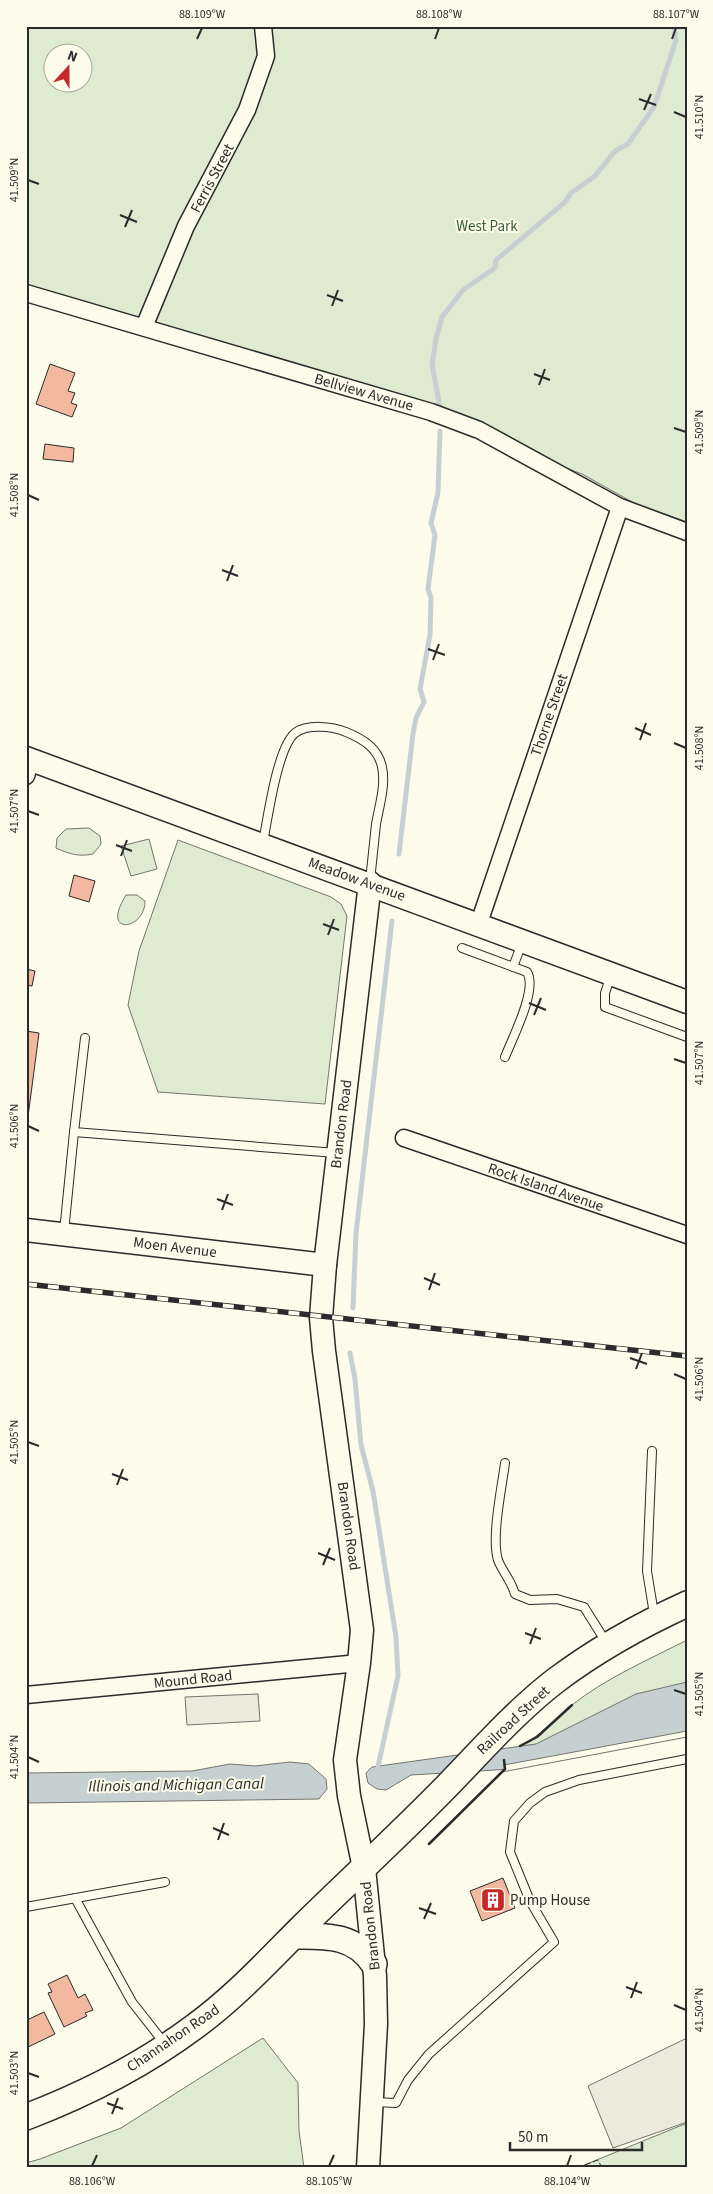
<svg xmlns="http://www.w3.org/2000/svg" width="713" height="2194" viewBox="0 0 713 2194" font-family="'Source Sans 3',sans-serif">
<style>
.green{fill:#deebd1;stroke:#74746e;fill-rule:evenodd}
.parking{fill:#eceadb;stroke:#74746e}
.water{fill:#c7d0d0;stroke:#74746e}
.pier{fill:#fdfbea;stroke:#74746e}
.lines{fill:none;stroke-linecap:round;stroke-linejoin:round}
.stream{stroke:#c7d0d0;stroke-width:5}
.building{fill:#f2b8a0;stroke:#2b2b2b}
.lane-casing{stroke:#2b2b2b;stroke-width:10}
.street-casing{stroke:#2b2b2b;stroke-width:19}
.secondary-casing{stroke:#2b2b2b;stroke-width:25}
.primary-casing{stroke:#2b2b2b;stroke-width:28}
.lane{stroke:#fdfbea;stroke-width:8}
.street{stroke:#fdfbea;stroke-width:16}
.secondary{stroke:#fdfbea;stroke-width:22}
.primary{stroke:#fdfbea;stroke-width:25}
.rail-casing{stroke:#2b2b2b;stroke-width:5.5}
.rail{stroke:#fdfbea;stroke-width:4;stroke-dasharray:11;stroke-linecap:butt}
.fence{stroke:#2b2b2b;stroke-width:1;stroke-dasharray:6 2.5;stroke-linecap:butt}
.wall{stroke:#2b2b2b;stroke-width:2.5}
.ticks{fill:none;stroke:#2b2b2b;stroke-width:2}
.labels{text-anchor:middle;stroke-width:4;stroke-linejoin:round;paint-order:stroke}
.street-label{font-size:15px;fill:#2b2b2b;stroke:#fdfbea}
.park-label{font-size:15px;fill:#34623c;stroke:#fdfbea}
.poi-label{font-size:15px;fill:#2b2b2b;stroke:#fdfbea;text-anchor:start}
.water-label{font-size:16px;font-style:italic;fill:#2b2b2b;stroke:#fdfbea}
.neatline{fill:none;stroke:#2b2b2b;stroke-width:2}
.ticks-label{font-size:12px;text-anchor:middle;fill:#2b2b2b}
</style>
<rect width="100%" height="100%" fill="#fdfbea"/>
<!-- green -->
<g class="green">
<path d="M26 26H687V522L634 503 582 474 341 385 26 286ZM52 52H82V82H52Z"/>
<path d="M89 828 100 836 101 844 93 854C79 857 69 854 56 848L57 838 66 829Z"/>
<path d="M149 839 157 869 131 876 121 846Z"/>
<path d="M178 840 331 897 341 904 347 916 325 1104 158 1092 128 1005 139 951Z"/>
<path d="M126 895H137L145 901C145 926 114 933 118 913 119 907 123 900 126 895Z"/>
<path d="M687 1640V1735L520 1746C542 1735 554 1720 572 1705 606 1678 648 1660 687 1640Z"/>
<path d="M263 2038 298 2083 299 2131 304 2168H26V2163L40 2159 121 2128Z"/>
<path d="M687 2123V2168H577Z"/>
</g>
<!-- parking -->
<g class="parking">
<path d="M258 1694 260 1721 187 1725 185 1697Z"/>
<path d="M687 2038V2122L613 2148 588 2086Z"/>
</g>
<!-- water -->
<g class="water">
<path d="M687 1682V1735L512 1769 411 1775 386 1790 377 1789 368 1783 366 1773 372 1767 536 1744 636 1694Z"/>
<path d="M290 1762 309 1764 326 1779 327 1789 319 1799 26 1803V1773L192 1771 230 1764 255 1766Z"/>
</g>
<!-- pier -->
<path class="pier" d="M687 1731V1737L502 1772 505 1769 504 1765Z"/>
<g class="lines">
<!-- stream -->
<g class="stream">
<path d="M441 412 432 365 436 339 442 317 463 290 495 268 496 260 565 202 571 193 595 176 615 151 628 144 654 107 676 40 674 26"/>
<path d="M399 854 413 734 416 718 424 702 420 689 430 635 431 598 428 589 435 535 431 523 438 493 440 431"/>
<path d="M353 1308 356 1233 392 921"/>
<path d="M350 1353 355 1379 361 1445 373 1491 396 1637 398 1676 377 1771"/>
</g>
</g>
<!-- building -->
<g class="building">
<path d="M50 364 75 373 68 391 75 393 71 403 77 405 72 417 36 404Z"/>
<path d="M45 444 74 448 73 462 43 459Z"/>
<path d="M74 875 95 881 89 902 69 896Z"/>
<path d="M26 969 35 971 32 986 26 985Z"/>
<path d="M26 1031 39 1033 26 1132Z"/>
<path d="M503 1878 515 1908 482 1921 470 1891Z"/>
<path d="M67 1975 78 1998 85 1994 93 2010 85 2013 87 2016 64 2027 48 1993 52 1992 48 1984Z"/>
<path d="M44 2012 55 2034 26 2048V2018L27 2020Z"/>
</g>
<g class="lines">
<defs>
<g id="lane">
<path d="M263 842C268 818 277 748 295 733 307 724 332 726 346 732 363 739 378 748 382 767 386 785 379 807 376 824 374 843 372 862 370 881"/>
<path d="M462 948 527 972C538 989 512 1039 505 1057"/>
<path d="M513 967 522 943"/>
<path d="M611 975 605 993V1007L687 1037"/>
<path d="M85 1038 74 1132 336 1153"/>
<path d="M64 1232 74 1132"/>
<path d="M652 1451 647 1571 654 1614"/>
<path d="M505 1463C502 1487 491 1537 498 1560 502 1571 511 1580 515 1594L530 1600 557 1599 584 1607 606 1642"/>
<path d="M75 1898 132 2002 165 2044"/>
<path d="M26 1907 165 1882"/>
<path d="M374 2102 396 2103 408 2080 429 2054 554 1942 530 1901 510 1852 514 1821 530 1803 545 1792 579 1780 687 1759"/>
</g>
<g id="street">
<path d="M26 293 431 412 479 430 620 507 687 532"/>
<path d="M144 327 186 226 247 110 266 56 263 26"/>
<path d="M26 776 31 760"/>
<path d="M479 923 620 507"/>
<path d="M404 1138 687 1235"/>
<path d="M26 1695 359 1663"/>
</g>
<g id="secondary">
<path d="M26 758 687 1002"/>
<path d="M26 1230 325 1265"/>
<path d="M368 2168 376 2024 375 1976 364 1868 349 1796 345 1760 359 1663 362 1630 324 1351 321 1318 325 1265 370 883"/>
</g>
<g id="primary">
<path d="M294 1936C325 1936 354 1934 374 1964"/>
<path d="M26 2117C86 2094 143 2065 194 2027 234 1998 268 1961 303 1926 350 1880 399 1835 446 1787 481 1751 515 1712 555 1681 596 1650 641 1625 687 1604"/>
</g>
</defs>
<!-- lane casing -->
<use href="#lane" class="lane-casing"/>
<!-- street casing -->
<use href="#street" class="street-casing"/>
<!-- secondary casing -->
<use href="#secondary" class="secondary-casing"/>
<!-- primary casing -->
<use href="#primary" class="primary-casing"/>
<!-- lane -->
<use href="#lane" class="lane"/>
<!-- street -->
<use href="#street" class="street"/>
<!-- secondary -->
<use href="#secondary" class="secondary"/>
<!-- primary -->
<use href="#primary" class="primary"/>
<defs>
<path id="rail" d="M26 1284 687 1356"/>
</defs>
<!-- rail casing -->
<use href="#rail" class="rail-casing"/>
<!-- rail -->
<use href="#rail" class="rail"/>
<!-- fence -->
<path class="fence" d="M577 2168 598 2160 602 2168"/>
<!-- wall -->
<g class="wall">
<path d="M520 1746 537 1737 572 1705"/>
<path d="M429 1844 505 1769 504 1760"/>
</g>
</g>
<!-- ticks -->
<path class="ticks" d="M197 39 202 28M435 39 439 28M672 39 676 28M639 99 656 105M644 110 651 94M674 112 686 117M28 180 39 184M120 215 137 222M125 227 132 210M327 295 343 301M332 306 338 290M534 374 550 380M539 385 545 369M674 428 686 432M28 495 39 500M222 570 238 576M227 581 233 565M428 649 445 655M433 660 439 644M635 728 651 735M640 740 646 723M674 743 686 748M28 811 39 815M116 845 132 851M121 856 127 840M323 924 339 930M328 935 334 919M529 1003 546 1010M534 1015 541 998M674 1059 686 1063M28 1126 39 1131M217 1199 233 1205M222 1210 228 1194M424 1278 440 1285M429 1290 435 1273M630 1358 647 1364M636 1369 642 1353M674 1374 686 1379M28 1442 39 1446M112 1474 128 1480M117 1485 123 1469M318 1553 335 1560M323 1565 330 1548M525 1633 541 1639M530 1644 536 1628M674 1690 686 1694M28 1757 39 1762M213 1828 229 1835M218 1840 224 1823M419 1908 436 1914M424 1919 431 1903M626 1987 642 1993M631 1998 637 1982M674 2005 686 2010M28 2073 39 2077M107 2103 123 2109M112 2114 118 2098M92 2166 97 2155M329 2166 334 2155M567 2166 571 2155"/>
<!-- icons -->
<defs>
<symbol id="building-square" viewBox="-11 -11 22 22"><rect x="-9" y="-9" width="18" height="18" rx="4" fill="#c62828" stroke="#fdfbea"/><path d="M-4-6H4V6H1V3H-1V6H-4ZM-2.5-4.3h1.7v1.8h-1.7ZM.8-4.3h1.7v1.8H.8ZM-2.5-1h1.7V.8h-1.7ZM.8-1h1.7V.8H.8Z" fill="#fff"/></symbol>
</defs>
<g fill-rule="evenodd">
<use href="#building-square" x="479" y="1886" width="28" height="28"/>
</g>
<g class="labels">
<!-- street labels -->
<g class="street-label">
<text transform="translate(212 178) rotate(-62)" y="5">Ferris Street</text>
<text transform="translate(364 392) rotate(16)" y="5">Bellview Avenue</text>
<text transform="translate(549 715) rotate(-71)" y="5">Thorne Street</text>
<text transform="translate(357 879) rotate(20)" y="5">Meadow Avenue</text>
<text transform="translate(341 1124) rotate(-83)" y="5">Brandon Road</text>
<text transform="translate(546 1187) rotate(19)" y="5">Rock Island Avenue</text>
<text transform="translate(175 1247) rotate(7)" y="5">Moen Avenue</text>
<text transform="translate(349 1526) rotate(82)" y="5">Brandon Road</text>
<text transform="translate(193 1679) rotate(-6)" y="5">Mound Road</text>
<text transform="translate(513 1720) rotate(-43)" y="5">Railroad Street</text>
<text transform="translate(370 1926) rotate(-96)" y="5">Brandon Road</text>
<text transform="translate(173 2038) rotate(-34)" y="5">Channahon Road</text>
</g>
<!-- park labels -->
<g class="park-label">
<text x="487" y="231">West Park</text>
</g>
<!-- poi labels -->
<g class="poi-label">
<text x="510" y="1905">Pump House</text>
</g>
<!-- water labels -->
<g class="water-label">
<text transform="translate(176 1784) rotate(-1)" y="6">Illinois and Michigan Canal</text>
</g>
</g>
<!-- border -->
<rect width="713" height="2194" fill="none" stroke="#fdfbea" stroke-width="55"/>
<!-- north arrow -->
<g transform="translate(68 68) rotate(21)"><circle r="24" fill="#fdfbea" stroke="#a9a89e"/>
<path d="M0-4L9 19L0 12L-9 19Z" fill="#c62828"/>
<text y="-8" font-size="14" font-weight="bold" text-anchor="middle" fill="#2b2b2b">N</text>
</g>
<!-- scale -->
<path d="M510 2142v8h132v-8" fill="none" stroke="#2b2b2b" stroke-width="2.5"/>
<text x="518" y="2142" font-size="15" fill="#2b2b2b" stroke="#fdfbea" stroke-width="4" paint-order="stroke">50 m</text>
<rect x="28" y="28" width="658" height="2138" class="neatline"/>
<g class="ticks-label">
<text x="202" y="18">88.109°W</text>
<text x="439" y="18">88.108°W</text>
<text x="676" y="18">88.107°W</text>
<text transform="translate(699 117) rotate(-90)" y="4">41.510°N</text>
<text transform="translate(14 180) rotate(-90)" y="4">41.509°N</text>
<text transform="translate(699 432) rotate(-90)" y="4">41.509°N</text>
<text transform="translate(14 495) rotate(-90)" y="4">41.508°N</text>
<text transform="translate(699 748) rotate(-90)" y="4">41.508°N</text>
<text transform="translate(14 811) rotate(-90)" y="4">41.507°N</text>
<text transform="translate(699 1063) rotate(-90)" y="4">41.507°N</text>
<text transform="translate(14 1126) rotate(-90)" y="4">41.506°N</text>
<text transform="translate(699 1379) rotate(-90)" y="4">41.506°N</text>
<text transform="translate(14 1442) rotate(-90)" y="4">41.505°N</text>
<text transform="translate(699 1694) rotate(-90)" y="4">41.505°N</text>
<text transform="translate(14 1757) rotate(-90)" y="4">41.504°N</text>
<text transform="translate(699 2010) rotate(-90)" y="4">41.504°N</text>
<text transform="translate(14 2073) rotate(-90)" y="4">41.503°N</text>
<text x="92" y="2185">88.106°W</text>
<text x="329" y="2185">88.105°W</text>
<text x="567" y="2185">88.104°W</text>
</g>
</svg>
